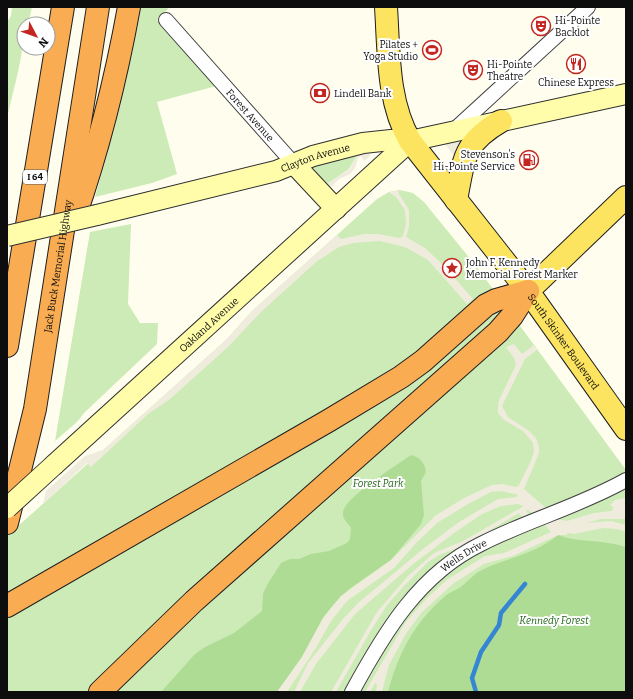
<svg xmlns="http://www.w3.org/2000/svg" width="633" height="699" viewBox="0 0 633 699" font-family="Bitter,serif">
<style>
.green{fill:#cdebb6}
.forest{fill:#afdc95}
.plaza{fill:#efecdd}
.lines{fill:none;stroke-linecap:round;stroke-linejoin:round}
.stream{stroke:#3586d2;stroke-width:4.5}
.street-casing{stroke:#404040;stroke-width:16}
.secondary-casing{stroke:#2f2f2f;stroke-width:22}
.primary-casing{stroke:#1e1e1e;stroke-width:24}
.highway-casing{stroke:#1e1e1e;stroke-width:24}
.street{stroke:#fff;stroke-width:14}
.secondary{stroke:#fffda9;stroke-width:20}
.primary{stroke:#fde460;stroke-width:22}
.highway{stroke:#f9ac52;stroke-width:22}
.secondary-bridge-casing{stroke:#2f2f2f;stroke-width:22;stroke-linecap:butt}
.secondary-bridge{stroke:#fffda9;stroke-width:20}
.labels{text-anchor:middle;stroke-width:4;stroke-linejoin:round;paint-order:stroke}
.shield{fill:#fff;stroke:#565656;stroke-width:1}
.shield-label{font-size:9px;font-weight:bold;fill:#0d0d0d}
.poi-label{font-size:10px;fill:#0d0d0d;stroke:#fff;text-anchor:start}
.street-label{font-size:10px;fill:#0d0d0d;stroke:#fff}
.park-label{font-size:10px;font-style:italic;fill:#25681b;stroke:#fff}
</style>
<rect width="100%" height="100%" fill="#fffdee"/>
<!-- green -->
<g class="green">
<path d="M12 7H32L28 24H24C24 57 14 86 7 118V22L11 16Z"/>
<path d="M141 7H167L168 9 157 20 216 86 157 102 177 174 152 183 95 197C113 134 130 72 141 7Z"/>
<path d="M359 152 349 169 327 184 310 165Z"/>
<path d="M400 190 413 193 424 202 476 266 626 470V692H7V536L227 339 251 312 377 199 389 192Z"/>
<path d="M131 224 128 304 140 323H158L157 344 84 413 78 421 55 441 90 232Z"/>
</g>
<!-- forest -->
<g class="forest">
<path d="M411 455C420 457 425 463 426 472L421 481 424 515 421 524 391 560 349 589 333 605 323 618 302 657 277 692H161L195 654 205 647 234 633 262 611 263 594 267 585 281 563 290 559H299L311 554 329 551 347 543 350 539 351 528C348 522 342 520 343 512 345 497 397 465 411 455Z"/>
<path d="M558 535C579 543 602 539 626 547V692H388C398 654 414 623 444 597 449 592 457 590 462 586 470 579 476 572 486 568 511 557 537 553 558 535Z"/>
</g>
<!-- plaza -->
<g class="plaza">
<path d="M465 138 458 161 445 144Z"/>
<path d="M370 151V156L364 161 361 156 358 158 355 168 350 174 339 179 331 187 327 184 350 169 357 155Z"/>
<path d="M398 190 399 194 409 210V227L406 237 425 248 444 266 473 299 467 304 428 260 405 247 380 241 353 243 339 247 316 262 261 312 228 347 170 399 148 414 91 467 87 463 43 504 46 491 85 456 103 450 227 339 251 312 337 235 341 239 364 234H378L400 238 403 236 406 224 405 210 396 197 389 192Z"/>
<path d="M514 344 522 354 532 347V345L538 349 525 359 502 406 508 417 529 431 536 438 539 447V453L524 489 546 508 534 514 526 509 528 514 522 517 519 513 463 546 439 555 428 562 404 586 387 605 370 632 336 692H331L377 612 408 576 434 553 463 541 524 506 517 504 501 506 482 514 454 533 412 565 355 614 316 664 300 692H294L308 663 343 619 358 603 423 549 459 522 498 499 516 497 518 495 502 491 491 492 468 504 437 523 417 542 394 568 347 601 331 621 316 648 287 692H277L302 657 323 618 341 596 391 560 435 516 464 498 492 485 503 484 516 487 519 485 531 461 534 452 533 443 523 431 504 420 498 413V408L499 400 516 365 514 358 506 347Z"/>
<path d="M626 498V519H601L586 523 611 521 626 525V532L618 529 603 528 574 534 567 533V535H558L513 556 484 564 454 583 422 612 407 632 389 665 382 692H376L377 685 375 683 370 692H365L405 623 427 598 448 579 485 556 504 553 551 532 545 525 550 522 558 519 567 521 594 513 612 511 613 507 610 505 615 500Z"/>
</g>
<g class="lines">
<!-- stream -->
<path class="stream" d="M476 692 472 678 481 652 499 625 501 613 525 584"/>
<defs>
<g id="street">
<path id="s1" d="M166 20 294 164"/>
<path d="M453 131 588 7"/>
<path id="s2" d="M352 692C384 633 419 574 481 544 528 520 580 506 626 480"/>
</g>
<g id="secondary">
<path d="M294 164 336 209"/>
<path id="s3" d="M97 215 276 171 313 156 363 143 391 140 410 141 626 94"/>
<path id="s4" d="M54 465 410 141"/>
</g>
<g id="primary">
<path id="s5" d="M386 7C389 52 387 101 410 141L528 291 626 429"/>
<path d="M456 200C464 159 463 143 501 121"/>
<path d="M528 291 626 197"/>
</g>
<g id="highway">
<path d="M74 219C98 150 116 79 129 7"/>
<path d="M7 346 63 7"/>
<path id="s6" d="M7 523 35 409 98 7"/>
<path d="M7 606 328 421 401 377 423 361 486 305 496 300 528 291"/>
<path d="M100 692 194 601 498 332 512 316 528 291"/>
</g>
</defs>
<!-- street casing -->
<use href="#street" class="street-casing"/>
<!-- secondary casing -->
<use href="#secondary" class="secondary-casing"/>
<!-- primary casing -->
<use href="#primary" class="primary-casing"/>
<!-- highway casing -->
<use href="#highway" class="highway-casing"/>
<!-- street -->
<use href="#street" class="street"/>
<!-- secondary -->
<use href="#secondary" class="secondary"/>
<!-- primary -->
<use href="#primary" class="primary"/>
<!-- highway -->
<use href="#highway" class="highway"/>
<defs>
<g id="secondary-bridge">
<path d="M7 236 97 215"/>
<path d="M7 508 54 465"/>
</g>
</defs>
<!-- secondary-bridge casing -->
<use href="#secondary-bridge" class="secondary-bridge-casing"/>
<!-- secondary-bridge -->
<use href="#secondary-bridge" class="secondary-bridge"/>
</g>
<!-- icons -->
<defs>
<symbol id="theatre-ring" viewBox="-11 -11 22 22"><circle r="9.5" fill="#fff" stroke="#c32620" stroke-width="1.5"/><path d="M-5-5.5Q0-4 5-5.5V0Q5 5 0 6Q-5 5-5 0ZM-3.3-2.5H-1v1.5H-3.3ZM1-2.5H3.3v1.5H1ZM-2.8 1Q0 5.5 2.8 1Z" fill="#c32620"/></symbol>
<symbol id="stadium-ring" viewBox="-11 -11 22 22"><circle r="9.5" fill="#fff" stroke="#c32620" stroke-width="1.5"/><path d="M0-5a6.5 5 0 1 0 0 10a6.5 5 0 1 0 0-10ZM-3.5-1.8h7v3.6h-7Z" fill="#c32620"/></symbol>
<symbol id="restaurant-ring" viewBox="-11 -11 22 22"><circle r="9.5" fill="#fff" stroke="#c32620" stroke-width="1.5"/><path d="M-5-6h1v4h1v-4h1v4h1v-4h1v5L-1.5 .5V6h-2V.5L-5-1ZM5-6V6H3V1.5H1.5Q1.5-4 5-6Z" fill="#c32620"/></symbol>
<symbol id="bank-ring" viewBox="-11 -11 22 22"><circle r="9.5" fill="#fff" stroke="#c32620" stroke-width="1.5"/><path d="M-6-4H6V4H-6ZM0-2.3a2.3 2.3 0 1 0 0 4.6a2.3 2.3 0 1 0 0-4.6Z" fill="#c32620"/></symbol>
<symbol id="fuel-ring" viewBox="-11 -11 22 22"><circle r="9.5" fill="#fff" stroke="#c32620" stroke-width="1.5"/><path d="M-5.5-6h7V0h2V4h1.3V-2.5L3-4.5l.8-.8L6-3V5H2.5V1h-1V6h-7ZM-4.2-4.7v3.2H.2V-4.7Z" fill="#c32620"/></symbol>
<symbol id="sight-ring" viewBox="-11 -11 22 22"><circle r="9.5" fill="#fff" stroke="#c32620" stroke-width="1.5"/><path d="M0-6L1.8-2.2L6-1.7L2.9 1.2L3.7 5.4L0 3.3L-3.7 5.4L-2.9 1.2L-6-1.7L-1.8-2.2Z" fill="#c32620"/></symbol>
</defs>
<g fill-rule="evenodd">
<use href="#theatre-ring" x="530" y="15" width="22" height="22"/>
<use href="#stadium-ring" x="421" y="39" width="22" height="22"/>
<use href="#restaurant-ring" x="565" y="53" width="22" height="22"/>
<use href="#theatre-ring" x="462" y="59" width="22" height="22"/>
<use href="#bank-ring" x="309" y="82" width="22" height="22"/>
<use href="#fuel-ring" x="518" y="149" width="22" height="22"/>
<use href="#sight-ring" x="441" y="257" width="22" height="22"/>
</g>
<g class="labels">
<!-- shield labels -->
<rect class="shield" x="23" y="170" width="24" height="14" rx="3"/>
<g class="shield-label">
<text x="35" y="180">I 64</text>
</g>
<!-- poi labels -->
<g class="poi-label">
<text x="555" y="24">Hi-Pointe<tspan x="555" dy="12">Backlot</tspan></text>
<text x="418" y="48" text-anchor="end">Pilates +<tspan x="418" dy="12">Yoga Studio</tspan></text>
<text x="487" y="68">Hi-Pointe<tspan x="487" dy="12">Theatre</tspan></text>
<text x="576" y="86" text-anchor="middle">Chinese Express</text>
<text x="334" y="97">Lindell Bank</text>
<text x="515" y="158" text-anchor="end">Stevenson's<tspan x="515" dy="12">Hi-Pointe Service</tspan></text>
<text x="466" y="266">John F. Kennedy<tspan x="466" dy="12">Memorial Forest Marker</tspan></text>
</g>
<!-- street labels -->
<g class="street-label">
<text dy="4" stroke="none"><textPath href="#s1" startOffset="127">Forest Avenue</textPath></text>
<text dy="4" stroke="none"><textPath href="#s3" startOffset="226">Clayton Avenue</textPath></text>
<text dy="4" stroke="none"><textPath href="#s6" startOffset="262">Jack Buck Memorial Highway</textPath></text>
<text dy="4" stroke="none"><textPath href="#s4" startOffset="209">Oakland Avenue</textPath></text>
<text dy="4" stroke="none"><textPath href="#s5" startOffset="390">South Skinker Boulevard</textPath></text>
<text dy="4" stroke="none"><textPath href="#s2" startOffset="179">Wells Drive</textPath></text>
</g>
<!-- park labels -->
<g class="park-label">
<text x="378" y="487">Forest Park</text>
<text x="554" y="624">Kennedy Forest</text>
</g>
</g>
<!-- border -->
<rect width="633" height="699" fill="none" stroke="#0d0d0d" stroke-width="16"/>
<!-- north arrow -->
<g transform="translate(36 36) rotate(131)"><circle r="19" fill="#ffffff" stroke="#9e9e9e"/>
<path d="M0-3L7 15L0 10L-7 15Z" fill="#c32620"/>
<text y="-6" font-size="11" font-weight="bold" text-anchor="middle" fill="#0d0d0d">N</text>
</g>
</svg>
